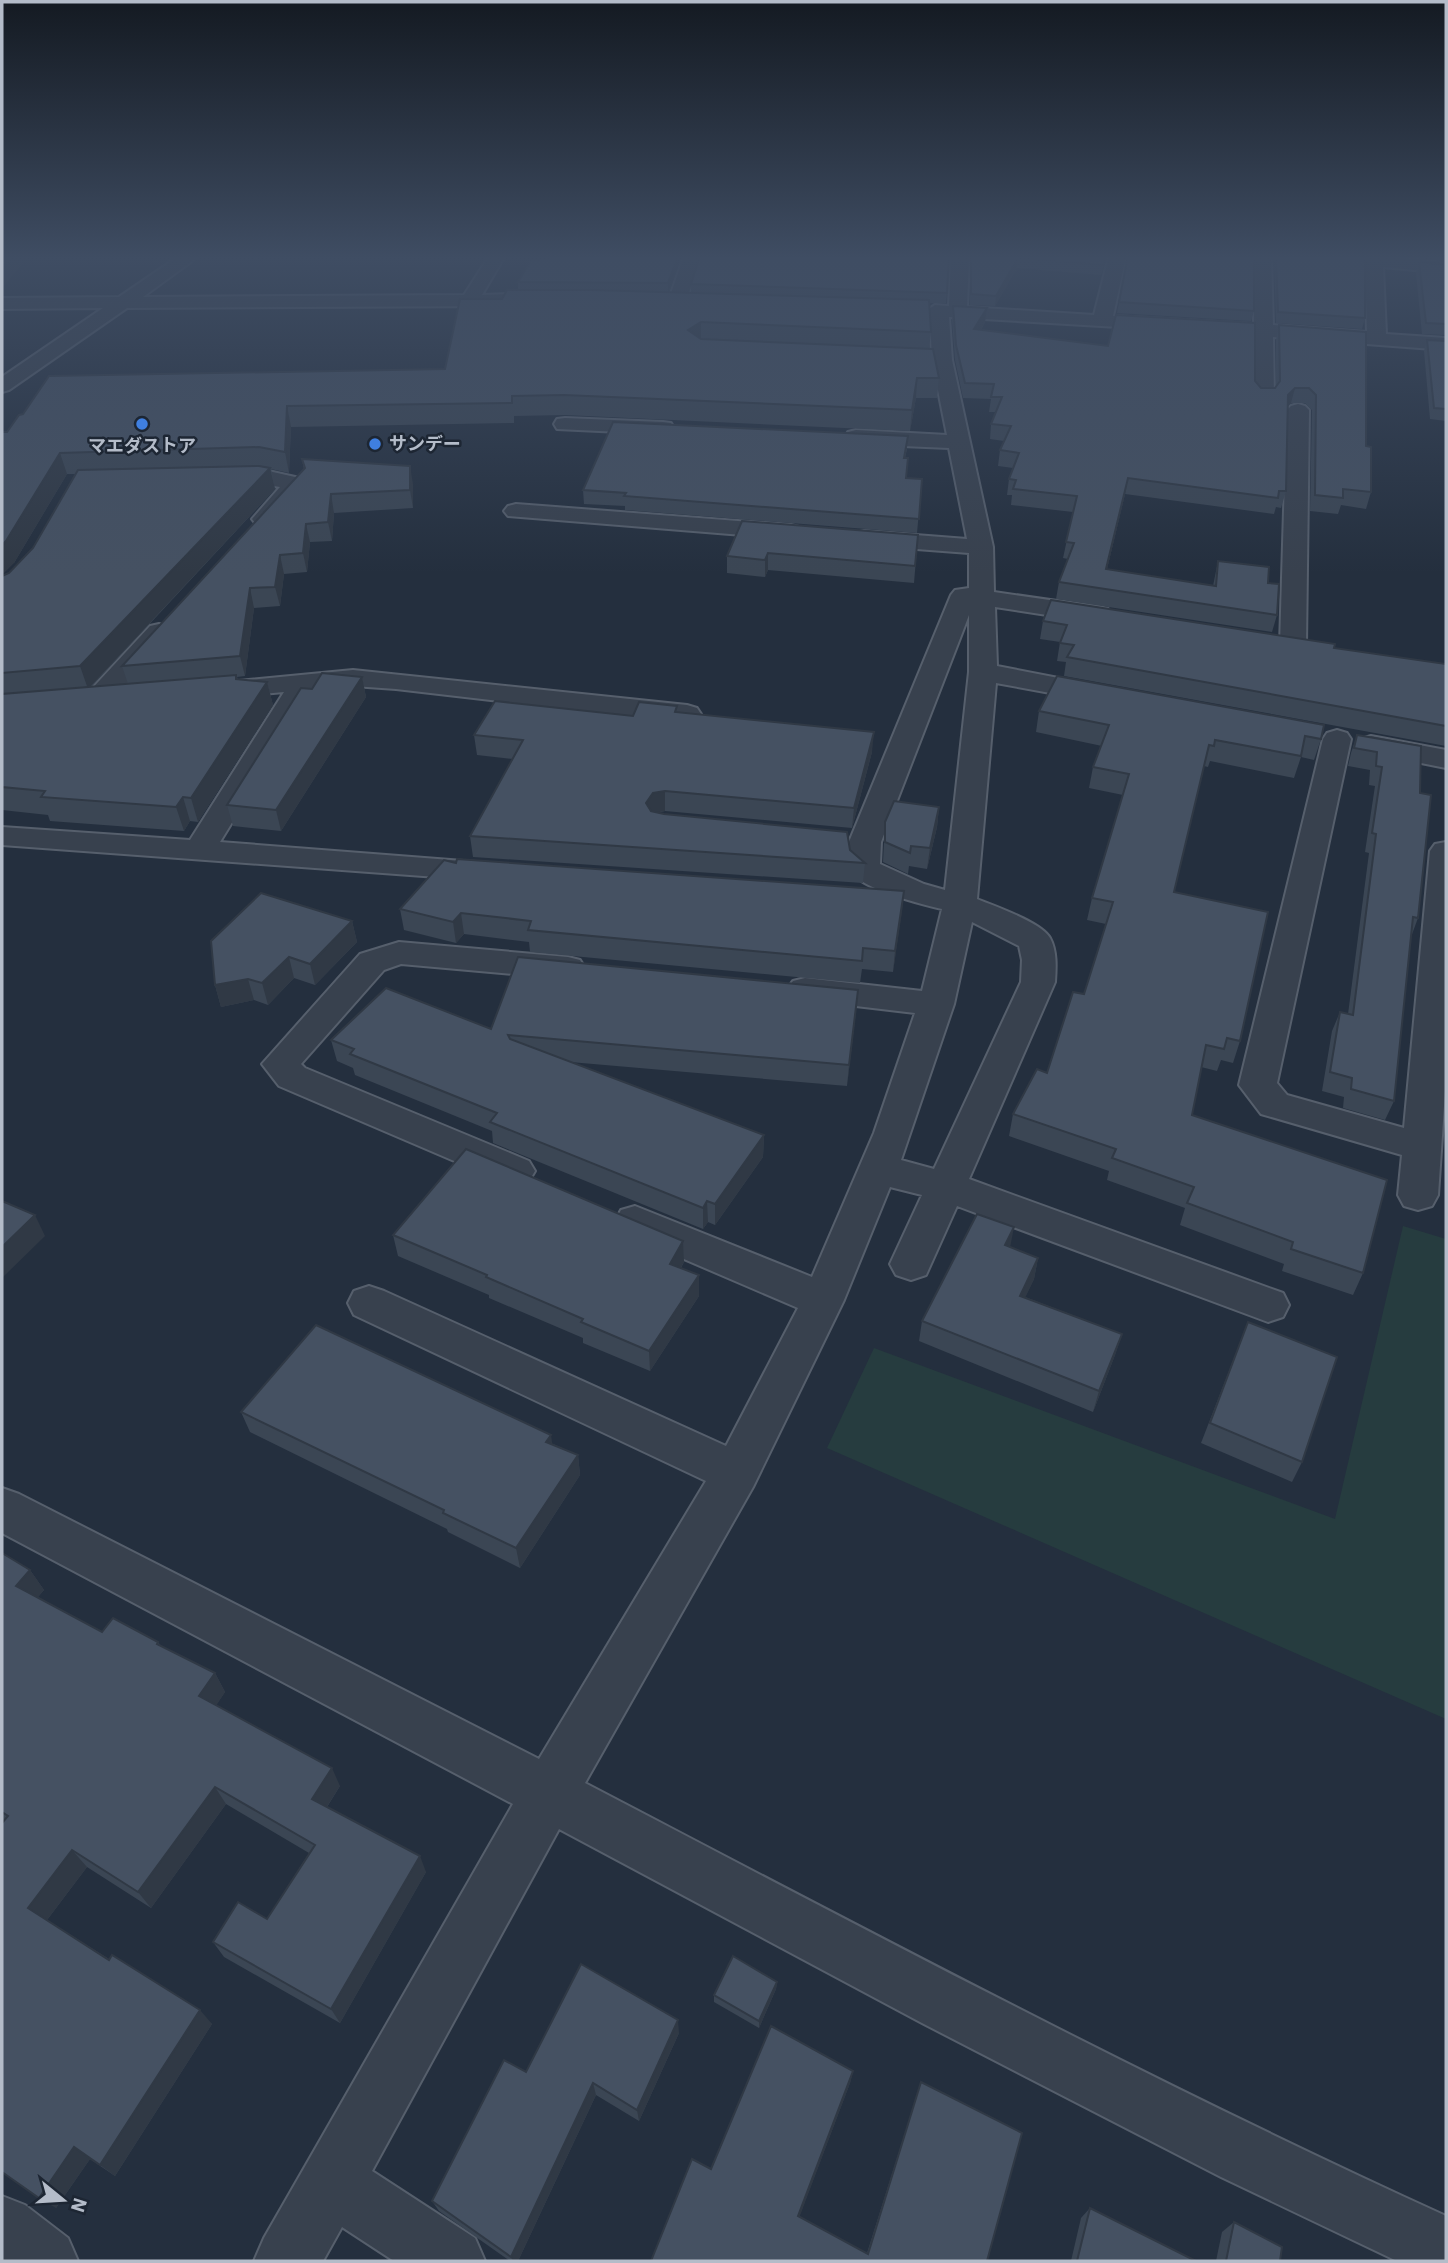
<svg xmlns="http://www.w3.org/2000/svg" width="1448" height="2263" viewBox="0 0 1448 2263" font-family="'IBM Plex Sans','Noto Sans JP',sans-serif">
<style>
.green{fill:#263c3f}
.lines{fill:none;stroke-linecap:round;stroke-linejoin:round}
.minor-casing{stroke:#565f6c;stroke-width:4}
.minor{fill:#38414e;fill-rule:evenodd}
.wall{fill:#3b4654}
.shaded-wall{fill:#303945}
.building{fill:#455162;stroke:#303945;stroke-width:2}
.shop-dot{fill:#3f7fe0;stroke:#1d2633;stroke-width:2.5}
.labels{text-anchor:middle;stroke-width:5;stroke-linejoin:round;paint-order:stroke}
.far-poi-label{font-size:18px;font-weight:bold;fill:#b4bcc9;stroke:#1d2633;text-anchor:start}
</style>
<rect width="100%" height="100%" fill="#242f3e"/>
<!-- green -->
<path class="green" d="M1403 1226 1446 1239V1719L827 1448 874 1348 1335 1519Z"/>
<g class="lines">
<defs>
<g id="minor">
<path d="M179 256H199L143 297 464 295 489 256H505L482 295 511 294 520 300 511 306 127 308 9 390 2 392V377L103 308 2 309V298L119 297Z"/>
<path d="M684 256H701L686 302 677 308 668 302Z"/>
<path d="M951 256H969L967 307 1094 315 1109 256H1126L1113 316 1254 324V256H1271L1273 325 1367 332 1365 265 1333 261 1325 256H1380L1446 263V273L1383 267 1386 334 1446 338V350L1273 337 1274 396 1271 400H1257L1254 396V335L949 317 952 360 993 547 994 592 1099 607 1108 609 1112 615 1108 621 1099 623 995 607 997 666 1105 687 1115 689 1119 695 1115 701 1105 703 996 683 977 899C994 906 1041 922 1050 938 1057 951 1056 967 1055 982L969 1179 1283 1293 1289 1305 1283 1317 1268 1322 957 1206 926 1275 911 1280 896 1275 890 1264 922 1195 890 1187 844 1300 753 1487 585 1783C870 1932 1154 2083 1446 2216V2261H1397L1221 2177 922 2023 559 1829 372 2171 475 2238 485 2261H394L342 2227 323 2261H254L264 2238 513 1804 2 1533V1488L19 1494 539 1759 706 1481 354 1315 348 1303 354 1291 369 1286 384 1291 726 1446 798 1308 621 1232 615 1221 621 1210 635 1206 812 1277 874 1133 915 1013 805 1000 793 997 787 989 793 981 805 978 922 991 942 909C921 904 860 889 850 870 845 860 847 852 849 842L951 595 955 590 969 588V553L864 545 855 543 852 538 855 533 864 531 967 539 949 448 856 444 848 442 845 437 848 432 856 430 947 435 932 360 930 315 926 311 935 305 949 306ZM969 615V672L945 890 924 884 880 864 881 842ZM972 922 1019 946 1022 960 1021 982 934 1169 901 1160 954 1004Z"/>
<path d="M1298 404 1305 406 1309 410 1306 645 1302 651 1293 653 1284 651 1280 645 1287 410 1291 406Z"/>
<path d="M565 418 663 422 671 423 674 428 671 433 663 434 557 429 554 424 557 419Z"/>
<path d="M264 470 304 479 307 484 272 524H256L252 519 280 487C258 483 236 488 214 483L211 478 214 473Z"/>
<path d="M516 504 791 525 799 527 803 532 799 537 791 539 508 516 504 511 508 506Z"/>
<path d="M159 624 168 626 172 632 168 638 107 706 97 708 87 706 83 700 87 694 150 626Z"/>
<path d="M353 670 687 705 697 708 701 714 697 720 687 723 396 689 353 686 313 690 220 842 502 864 507 871 502 878 491 881 2 845V827L190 840 284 692 218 698 208 696 204 690 208 684Z"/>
<path d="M1337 730 1347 733 1351 739 1277 1083 1287 1095 1404 1128 1430 851 1435 844 1446 842V1076L1438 1195 1432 1206 1418 1210 1404 1206 1398 1195 1402 1155 1261 1114 1239 1085 1323 739 1327 733Z"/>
<path d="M1371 736 1446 750V768L1361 751 1356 745 1361 739Z"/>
<path d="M399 942 568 957 580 960 585 968 580 976 568 979 401 964 384 970 301 1064 305 1068 529 1161 535 1171 529 1181 515 1186 501 1181 279 1086 262 1064 360 954Z"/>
<path d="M2 2196 25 2205 68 2238 78 2261H2Z"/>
</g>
</defs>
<!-- minor casing -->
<use href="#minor" class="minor-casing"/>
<!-- minor -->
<use href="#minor" class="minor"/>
</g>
<!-- wall -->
<g class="wall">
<path d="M682 256 669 292 691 293V284L947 293 946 303H929L931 332 929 349 939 378 937 398H916L910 431 565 415 514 416V423L291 427 289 473 271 469 275 489 91 687 128 684 122 666 304 470 302 459 413 484V508L334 513 332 541 310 542 307 572 284 574 280 606 254 608 245 676 237 677 238 679 267 682 273 705 198 822 190 821 184 831 50 821 48 815 2 810V576L9 573 33 548 76 474H67L14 563 7 432 445 369 502 299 518 290V282Z"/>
<path d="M970 256H1107L1101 275 1017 268 995 306 970 305Z"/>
<path d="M1128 256 1254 311 1251 321 1117 313Z"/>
<path d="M1274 256H1351L1365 318 1362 329 1276 323Z"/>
<path d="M1415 256H1446V260L1415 257Z"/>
<path d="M1419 262 1446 265V335L1422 334 1416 273Z"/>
<path d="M953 306 987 308 985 322 981 330 1255 381 1261 388H1275L1276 386V340L1279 325 1366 446 1371 492 1366 509 1341 505 1338 514 1310 511 1312 410 1305 403H1291L1288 406 1286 491 1281 508 1276 507 1274 514 1125 494 1107 569 1213 586 1218 561 1268 583 1277 615 1272 632 1056 599 1059 582 1068 559 1063 558 1073 512 1011 505 1012 495H1007L1009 479 1013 468 998 466 1000 450 1004 441 990 439 991 424 996 412H989L991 399 963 398 955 360 952 320Z"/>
<path d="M1427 340 1446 341V421L1430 419 1424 351Z"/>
<path d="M907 449 905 458 906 478 922 479 917 533 625 510V506L584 504 583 490Z"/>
<path d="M918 535 914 583 768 570 765 577 727 573V556Z"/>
<path d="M1043 621 1334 648 1446 664V746L1064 676 1066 662 1057 661 1060 642 1040 639Z"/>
<path d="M1057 676 1321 739 1314 760 1301 757 1294 778 1210 761 1208 767 1204 766 1174 892 1240 1041 1233 1063 1221 1060 1217 1071 1201 1067 1192 1115 1363 1273 1353 1295 1282 1271 1284 1264 1180 1225 1185 1208 1107 1180 1109 1171 1009 1136 1013 1114 1047 1073 1084 994 1106 924 1087 920 1092 898 1123 795 1089 788 1093 767 1102 746 1036 732 1039 711Z"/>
<path d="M362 677 366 697 281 831 233 826 227 805 312 689Z"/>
<path d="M677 712 872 752 852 828 665 811 657 813 850 850 865 863 863 883 473 857 470 836 513 759 477 755 474 735 633 716Z"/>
<path d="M1357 735 1421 746 1418 918 1411 937 1394 1101 1385 1120 1343 1108 1344 1097 1322 1091 1332 1031 1340 1012 1348 1014 1369 853 1365 852 1375 786 1369 785 1370 770 1348 766 1351 753Z"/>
<path d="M939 807 937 827 927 869 909 866 908 874 883 862 885 822Z"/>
<path d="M456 863 904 891 893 972 862 969 860 983 530 952 529 942 464 934 456 943 404 930 400 909Z"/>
<path d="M352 921 357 942 315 985 294 978 268 1005 254 1000 221 1007 215 985Z"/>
<path d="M856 1011 847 1086 570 1062 764 1135 763 1157 715 1225 708 1222 703 1229 493 1143 492 1131 355 1075 353 1068 337 1061 331 1040 491 1029Z"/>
<path d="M393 1235 683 1241 684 1262 681 1268 699 1275V1296L650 1371 583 1343V1338L489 1298V1295L398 1256Z"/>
<path d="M1010 1247 1038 1258 1034 1279 1025 1297 1122 1334 1115 1355 1093 1412 919 1341 922 1321Z"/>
<path d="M1248 1322 1302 1462 1292 1482 1201 1443Z"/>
<path d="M241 1412 553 1444 578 1455 580 1475 520 1568 448 1532 447 1529 250 1432Z"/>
<path d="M2 1553 30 1570 44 1590 38 1597 102 1632 158 1642 161 1646 215 1673 225 1692 216 1705 340 1786 327 1807 426 1872 340 2023 224 1957 213 1942 267 1919 309 1853 226 1804 151 1908 87 1867 47 1920 212 2024 115 2176 90 2159 56 2208 3 1821 2 1820Z"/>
<path d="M777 1982 776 1989 759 2028 714 2002V1995Z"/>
<path d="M679 2033 639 2121 596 2095 518 2261H510L439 2211 432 2201 526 2072Z"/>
<path d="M853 2071 850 2083 799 2217 867 2253 921 2082 987 2261H651L711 2169Z"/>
<path d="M1090 2208 1196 2261H1071L1081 2218Z"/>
<path d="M1234 2222 1280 2261H1216L1222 2232Z"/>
</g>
<!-- shaded-wall -->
<g class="shaded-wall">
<path d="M13 256H28L2 289V269Z"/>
<path d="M678 256H682L668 293V283Z"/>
<path d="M1018 258 1017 268 995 306 996 296Z"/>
<path d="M987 308 985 322 973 344 974 329Z"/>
<path d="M701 322V341L688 330Z"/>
<path d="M917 378 916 398 910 431 912 410Z"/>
<path d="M1295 388 1291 403 1284 410 1288 395Z"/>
<path d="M287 406 291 427 289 473 285 452Z"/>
<path d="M60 453 67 474 14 563 2 575V545Z"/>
<path d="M410 466 413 484V508L410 490Z"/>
<path d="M270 468 275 489 88 689 80 666Z"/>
<path d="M1128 478 1125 494 1103 586 1106 569Z"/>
<path d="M331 494 334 513 332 541 328 522Z"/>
<path d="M306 524 310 542 307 572 303 553Z"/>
<path d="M768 553V570L765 577V560Z"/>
<path d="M280 555 284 574 280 606 275 587Z"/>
<path d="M250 588 254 608 245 676 240 656Z"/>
<path d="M362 677 366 697 281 831 276 810Z"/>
<path d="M267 682 273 705 198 822 191 798Z"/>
<path d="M874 732 872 752 852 828 854 808Z"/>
<path d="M665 791V811L654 813 646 823V803L653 793Z"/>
<path d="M183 797 190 821 184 831 176 807Z"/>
<path d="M939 807 937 827 927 869 930 848Z"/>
<path d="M904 891 902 912 893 972 895 951Z"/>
<path d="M461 913 464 934 456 943 453 922Z"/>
<path d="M352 921 357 942 315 985 310 964Z"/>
<path d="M289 957 294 978 268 1005 262 983Z"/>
<path d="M248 979 254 1000 221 1007 215 985Z"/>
<path d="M858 990 856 1011 847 1086 849 1065Z"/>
<path d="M764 1135 763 1157 715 1225V1204Z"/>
<path d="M707 1201 708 1222 703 1229V1208Z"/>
<path d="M35 1215 45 1236 2 1278V1247Z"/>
<path d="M1014 1227 1010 1248 1005 1245Z"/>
<path d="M683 1241 684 1262 671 1285 670 1264Z"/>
<path d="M1038 1258 1034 1279 1016 1317 1020 1296Z"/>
<path d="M699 1275V1296L650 1371 649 1351Z"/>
<path d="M1122 1334 1115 1355 1093 1412 1099 1391Z"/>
<path d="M551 1435 554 1455 546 1442Z"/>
<path d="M578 1455 580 1475 520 1568 516 1548Z"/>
<path d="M30 1570 44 1590 30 1606 16 1586Z"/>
<path d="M215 1673 225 1692 210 1715 199 1696Z"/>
<path d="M332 1768 340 1786 321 1816 312 1799Z"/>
<path d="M215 1787 226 1804 151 1908 138 1892Z"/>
<path d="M72 1850 87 1867 44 1924 28 1908Z"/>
<path d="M420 1856 426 1872 340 2023 331 2009Z"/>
<path d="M777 1982 776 1989 759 2028V2021Z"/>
<path d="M200 2010 212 2024 115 2176 100 2165Z"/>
<path d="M678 2020 679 2033 639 2121 637 2110Z"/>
<path d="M853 2071 850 2083 796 2226 798 2216Z"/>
<path d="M593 2083 596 2095 518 2261H513L511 2257Z"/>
<path d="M74 2147 90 2159 56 2208 39 2198Z"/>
</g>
<!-- building -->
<g class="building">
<path d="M2 256H13L2 269Z"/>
<path d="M554 256H678L668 283 518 282 531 260 548 259Z"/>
<path d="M700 256H949L947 293 691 284Z"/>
<path d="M971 256H1106L1103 265 1018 258 996 296 971 294Z"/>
<path d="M1128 256H1254V311L1119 302Z"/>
<path d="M1276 256H1351L1365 257V318L1278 312Z"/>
<path d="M1419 262 1446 265V324L1426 323Z"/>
<path d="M507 290H592L929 300 931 332 701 322 688 330 701 339 933 349 939 378H917L912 410 564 395 512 396V403L287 406 285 452 259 447 60 453 6 541 2 545V432H7L19 415 23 414 49 376 445 369 460 299H502Z"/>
<path d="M953 306 987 308 974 329 1108 346 1116 315 1255 323V381L1261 388H1275L1280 381 1279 325 1366 332V446L1371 447V492L1343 489V498L1315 495 1316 395 1309 388H1295L1288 395 1286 491H1279L1278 498 1128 478 1106 569 1216 586 1218 561 1269 567 1268 583 1279 584 1277 615 1059 582 1074 543 1066 542 1077 496 1013 489 1016 480 1009 479 1019 453 1000 450 1011 426 991 424 1002 397H991L994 384 965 383 956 345Z"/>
<path d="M1427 340 1446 341V409L1434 408Z"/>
<path d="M613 422 908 436 904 458H908L906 478 922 479 919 519 624 496 626 493 583 490Z"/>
<path d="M302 459 410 466V490L331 494 328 522 306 524 303 553 280 555 275 587 250 588 240 656 122 666 305 468Z"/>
<path d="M259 466 270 468 80 666 2 673V576L9 573 33 548 78 470Z"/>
<path d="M742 521 918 535 915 566 768 553 765 560 727 556Z"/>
<path d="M1051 600 1335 644 1334 648 1446 664V726L1067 657 1074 645 1060 643 1067 625 1043 621Z"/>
<path d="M322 673 362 677 276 810 227 805 301 688 312 689Z"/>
<path d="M236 675V679L267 682 191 798 183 797 176 807 41 797 45 791 2 787V694Z"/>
<path d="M1057 676 1324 725 1321 739 1305 736 1301 756 1215 740 1214 746 1209 745 1174 892 1268 912 1240 1041 1227 1038 1224 1049 1206 1045 1192 1115 1387 1180 1363 1273 1291 1249 1293 1242 1187 1203 1194 1187 1112 1158 1116 1149 1013 1114 1037 1069 1047 1073 1073 992 1084 994 1113 902 1092 898 1129 774 1093 767 1109 725 1039 711Z"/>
<path d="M495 701 633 716 639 702 677 706 675 712 874 732 854 808 665 791 653 793 646 803 651 811 664 814 847 832 850 850 865 863 470 836 523 740 474 735Z"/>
<path d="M1357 735 1421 746 1420 793 1431 795 1418 918 1413 917 1394 1101 1351 1089 1352 1078 1330 1072 1340 1012 1353 1015 1376 834 1372 833 1382 767 1376 766 1377 752 1354 748Z"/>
<path d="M894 801 939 807 930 848 911 846 910 853 885 842V822Z"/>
<path d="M457 859 904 891 895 951 863 948 862 961 528 930 531 921 461 913 453 922 400 909 444 860 456 863Z"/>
<path d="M261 893 352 921 310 964 289 957 262 983 248 979 215 985 211 941Z"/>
<path d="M518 957 858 990 849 1065 508 1035 510 1039 764 1135 715 1204 707 1201 703 1208 490 1122 497 1113 350 1054 354 1049 331 1040 386 988 491 1029Z"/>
<path d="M466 1149 683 1241 670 1264 699 1275 649 1351 581 1322 583 1319 486 1277 487 1275 393 1235Z"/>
<path d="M2 1201 35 1215 2 1247Z"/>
<path d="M977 1214 1014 1227 1005 1245 1038 1258 1020 1296 1122 1334 1099 1391 922 1321Z"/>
<path d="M1248 1322 1337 1357 1302 1462 1210 1423Z"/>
<path d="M316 1325 551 1435 546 1442 578 1455 516 1548 443 1513 444 1510 241 1412Z"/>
<path d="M2 1553 30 1570 16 1586 102 1632 113 1618 158 1642 157 1644 215 1673 199 1696 332 1768 312 1799 420 1856 331 2009 213 1942 238 1902 267 1919 315 1845 215 1787 138 1892 72 1850 28 1908 109 1960 112 1955 200 2010 100 2165 74 2147 39 2198 2 2172V1823L8 1816 2 1812Z"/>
<path d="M733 1956 777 1982 759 2021 714 1995Z"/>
<path d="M581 1964 678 2020 637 2110 593 2083 511 2257 432 2201 504 2060 526 2072Z"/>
<path d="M771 2026 853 2071 798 2216 868 2254 921 2082 1022 2133 987 2261H651L692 2159 711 2169Z"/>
<path d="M1090 2208 1196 2261H1077Z"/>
<path d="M1234 2222 1282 2247 1280 2261H1226Z"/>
</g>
<!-- sky -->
<linearGradient id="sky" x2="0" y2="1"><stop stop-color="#141a22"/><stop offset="0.45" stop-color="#3f4d63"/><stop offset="1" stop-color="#3f4d63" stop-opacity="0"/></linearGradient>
<rect width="1448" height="573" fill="url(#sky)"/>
<!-- markers -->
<g class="shop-dot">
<circle cx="142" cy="424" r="7"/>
<circle cx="375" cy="444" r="7"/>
</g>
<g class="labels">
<!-- far-poi labels -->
<g class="far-poi-label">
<text x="389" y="450">サンデー</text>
<text x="142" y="452" text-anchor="middle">マエダストア</text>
</g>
</g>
<!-- border -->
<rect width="1448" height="2263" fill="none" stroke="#b4bcc9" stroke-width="7"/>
<!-- north arrow -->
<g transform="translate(63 2200) rotate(108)" stroke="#1d2633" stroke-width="5" paint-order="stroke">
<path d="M0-5L12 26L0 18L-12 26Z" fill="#b4bcc9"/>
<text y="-10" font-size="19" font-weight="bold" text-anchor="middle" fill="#b4bcc9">N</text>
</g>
</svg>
